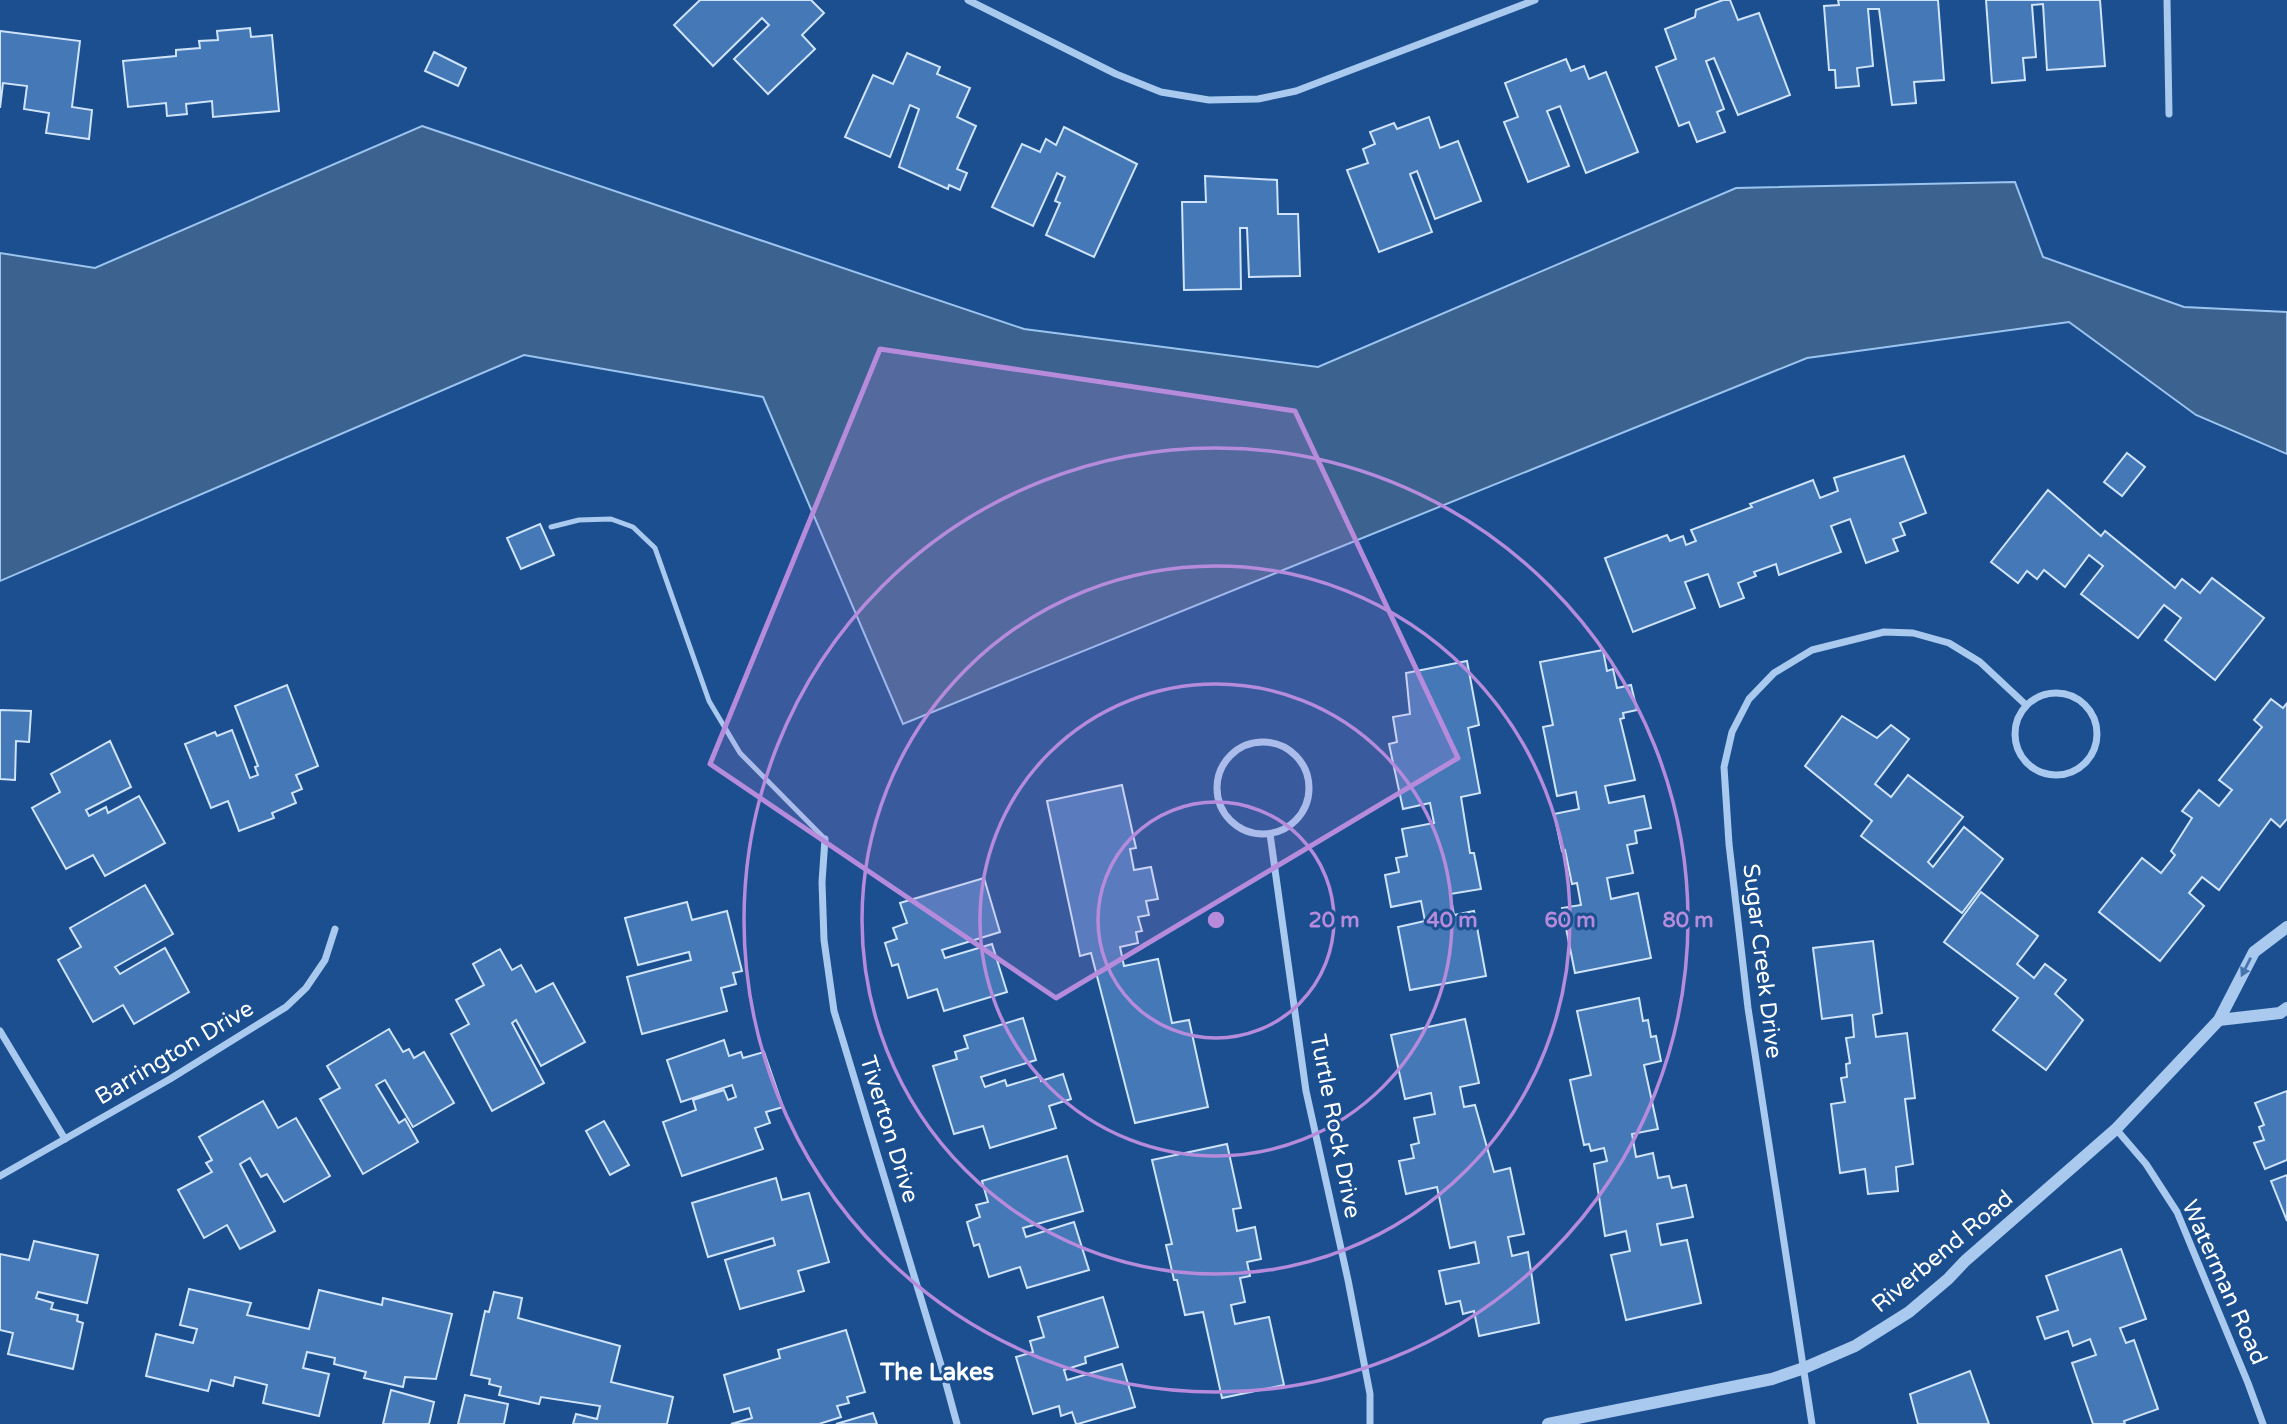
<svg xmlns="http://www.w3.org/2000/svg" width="2287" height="1424" viewBox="0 0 2287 1424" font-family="'Varela Round',sans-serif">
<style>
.water{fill:#3c6290;stroke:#9cc4f0;stroke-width:2}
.building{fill:#4478b7;stroke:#cfe3fa;stroke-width:2}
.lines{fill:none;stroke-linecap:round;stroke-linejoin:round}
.service{stroke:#a9c9ee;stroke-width:5}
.minor{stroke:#a9c9ee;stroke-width:7}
.tertiary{stroke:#a9c9ee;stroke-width:12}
.oneway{fill:#4674ac}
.marked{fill:#b68bdc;fill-opacity:0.2;stroke:#b68bdc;stroke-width:5;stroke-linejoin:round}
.ring{fill:none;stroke:#b68bdc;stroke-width:3.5}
.labels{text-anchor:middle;stroke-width:6;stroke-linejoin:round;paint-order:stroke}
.street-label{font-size:23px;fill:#fff;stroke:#1b4f8f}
.neighbourhood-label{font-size:24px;font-weight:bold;fill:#fff;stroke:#1b4f8f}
.centre{fill:#b68bdc;stroke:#1b4f8f;stroke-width:3.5}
.ring-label{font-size:21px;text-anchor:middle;font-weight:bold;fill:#b68bdc;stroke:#1b4f8f;stroke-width:6;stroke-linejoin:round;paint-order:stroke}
</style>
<rect width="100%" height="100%" fill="#1b4f8f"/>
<!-- water -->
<path class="water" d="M422 126 1024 329 1318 367 1736 188 2015 182 2043 257 2184 307 2287 312V454L2196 415 2069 322 1807 358 903 724 763 397 524 355 0 581V253L95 268Z"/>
<!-- building -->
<g class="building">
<path d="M700 0H811L824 13 802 35 815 49 768 94 734 59 769 25 762 18 713 66 674 25Z"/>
<path d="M1723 0H1730L1738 20 1759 13 1790 95 1738 115 1714 58 1706 61 1724 109 1717 112 1725 132 1697 142 1689 122 1679 126 1656 67 1676 59 1665 29 1695 17 1696 10Z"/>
<path d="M1838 0H1938L1944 80 1914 82 1916 103 1892 105 1879 9H1868L1873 66 1857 68 1859 86 1836 88 1835 70H1829L1824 6 1839 5Z"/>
<path d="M1986 0H2100L2105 66 2047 70 2043 4 2032 5 2036 57 2023 58 2025 80 1992 83Z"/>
<path d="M250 28 251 37 272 35 279 111 213 117 212 101 186 104 187 114 167 116 166 103 128 107 123 61 176 56V50L200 48 199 41 218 40 217 31Z"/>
<path d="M0 31 80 41 72 107 92 110 89 139 46 133 49 113 24 109 27 86 3 83 0 108Z"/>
<path d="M434 52 466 68 458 86 425 71Z"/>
<path d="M907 53 940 67 937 74 970 88 957 117 976 126 957 169 967 173 960 190 949 185 948 189 899 167 919 109 910 105 890 157 845 137 873 75 893 84Z"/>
<path d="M1566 59 1571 71 1584 66 1589 79 1606 72 1638 152 1586 173 1560 106 1547 111 1569 166 1528 182 1504 122 1518 117 1505 83Z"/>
<path d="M1429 117 1440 148 1458 141 1481 201 1435 219 1417 171 1410 174 1432 232 1379 252 1347 170 1368 163 1363 149 1375 144 1370 132 1394 123 1397 129Z"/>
<path d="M1064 127 1137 164 1094 257 1046 235 1060 203 1055 201 1065 177 1057 173 1033 226 992 207 1022 144 1040 152 1046 139 1056 145Z"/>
<path d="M1205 176 1277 180 1278 214H1298L1300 276 1249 277 1247 228H1240L1241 289 1184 290 1182 202H1206Z"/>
<path d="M2127 453 2145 467 2122 496 2104 482Z"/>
<path d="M1904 456 1926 513 1900 523 1905 535 1893 539 1898 551 1866 563 1850 519 1831 526 1841 552 1779 575 1776 564 1754 572 1756 576 1738 583 1744 598 1720 607 1708 574 1685 582 1695 608 1633 632 1605 558 1667 535 1670 541 1683 536 1686 545 1696 541 1691 530 1752 507 1750 504 1813 480 1820 498 1838 491 1834 478Z"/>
<path d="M2048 490 2101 536 2105 531 2175 588 2182 579 2200 593 2212 578 2264 618 2215 680 2165 640 2181 618 2164 605 2138 638 2081 594 2103 566 2089 555 2065 587 2044 570 2037 579 2027 571 2018 583 1991 562Z"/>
<path d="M540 524 554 555 521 569 507 538Z"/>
<path d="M1603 650 1607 671 1613 669 1617 688 1631 685 1637 710 1623 713 1624 718 1620 719 1635 780 1605 786 1609 803 1644 796 1651 828 1635 831 1637 843 1627 845 1633 873 1607 878 1611 899 1638 893 1651 958 1575 973 1562 908 1581 905 1577 883 1572 884 1565 850 1562 851 1554 814 1579 809 1576 792 1557 796 1543 727 1553 725 1540 662Z"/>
<path d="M1467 661 1479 725 1468 728 1480 793 1461 797 1470 853H1474L1481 889 1450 894 1454 915 1474 911 1486 976 1410 990 1398 927 1425 921 1421 901 1391 907 1385 875 1399 872 1396 858 1407 856 1402 829 1434 823 1430 803 1403 809 1389 744 1397 742 1393 717 1410 714 1406 673Z"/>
<path d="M287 685 318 766 296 775 302 789 292 793 296 803 272 813 274 818 239 831 228 801 211 808 185 744 215 732 217 736 232 730 250 778 258 775 255 767 258 766 235 706Z"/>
<path d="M2271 699 2283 708 2287 703V819L2280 827 2271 819 2219 890 2202 877 2189 893 2204 906 2160 961 2099 912 2142 858 2161 873 2175 855 2171 851 2192 818 2182 811 2199 790 2219 806 2232 790 2219 780 2262 727 2254 720Z"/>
<path d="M0 710 31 711 29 742 16 741 15 780 0 779Z"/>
<path d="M1842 716 1877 738 1891 725 1909 739 1875 784 1891 797 1908 775 1963 817 1928 862 1933 867 1964 827 2003 859 1962 913 1861 836 1872 821 1805 766Z"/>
<path d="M110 741 131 787 86 810 89 816 106 807 108 813 139 796 165 843 105 876 93 855 66 869 32 808 60 792 51 774Z"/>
<path d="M1122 785 1136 848 1130 849 1134 870 1151 867 1158 899 1146 901 1149 915 1138 917 1142 931 1136 932 1138 943 1120 947 1124 966 1158 959 1172 1023 1189 1020 1208 1107 1135 1123 1091 953 1080 956 1047 801Z"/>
<path d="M984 878 1000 932 942 950 945 958 992 944 1007 992 944 1011 937 989 908 998 898 964 892 966 885 943 897 939 893 928 907 923 900 903Z"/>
<path d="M145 885 173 934 115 967 120 974 165 948 189 992 134 1024 123 1005 93 1022 58 960 81 947 70 928Z"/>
<path d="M1981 892 2038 936 2017 964 2034 978 2045 964 2066 980 2055 994 2083 1020 2046 1070 1993 1030 2018 998 1944 942Z"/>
<path d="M687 902 692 920 727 911 742 971 733 973 736 984 721 988 727 1011 642 1034 627 977 691 960 689 952 638 965 625 918Z"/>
<path d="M1873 941 1882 1013 1873 1015 1876 1037 1907 1033 1915 1098 1905 1099 1913 1164 1896 1167 1898 1191 1868 1194 1865 1169 1840 1173 1831 1104 1845 1102 1841 1078 1847 1077 1846 1064 1850 1063 1846 1038 1854 1037 1852 1015 1822 1019 1813 948Z"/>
<path d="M500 949 512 970 521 965 536 992 553 983 585 1042 541 1066 516 1020 512 1023 544 1083 492 1111 451 1034 469 1024 456 1000 484 985 473 964Z"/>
<path d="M1639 998 1643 1021 1648 1020 1651 1037 1656 1036 1661 1061 1644 1065 1658 1129 1632 1134 1636 1157 1653 1153 1658 1178 1669 1176 1672 1188 1686 1185 1693 1217 1657 1224 1661 1245 1687 1240 1701 1303 1626 1320 1611 1255 1630 1251 1626 1231 1605 1236 1594 1164 1607 1161 1604 1148 1591 1151 1589 1144 1584 1145 1570 1080 1591 1075 1577 1011Z"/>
<path d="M1023 1018 1036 1060 981 1077 985 1087 1005 1080 1007 1086 1040 1076 1041 1081 1063 1074 1071 1099 1049 1106 1056 1128 990 1148 983 1126 954 1134 933 1066 957 1059 955 1052 968 1048 964 1036Z"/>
<path d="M1465 1019 1479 1083 1460 1087 1464 1107 1475 1105 1494 1172 1510 1168 1524 1234 1508 1237 1512 1256 1528 1252 1539 1323 1479 1336 1474 1311 1463 1314 1460 1301 1446 1304 1439 1271 1479 1263 1475 1242 1450 1248 1437 1187 1406 1194 1399 1161 1414 1158 1411 1145 1419 1143 1414 1118 1435 1114 1431 1093 1405 1099 1391 1035Z"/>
<path d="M389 1029 403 1052 409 1049 414 1058 424 1052 454 1103 413 1127 385 1080 376 1085 399 1123 405 1119 418 1142 363 1174 320 1099 340 1088 327 1066Z"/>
<path d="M724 1040 729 1056 741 1052 743 1058 764 1052 783 1107 766 1112 770 1123 755 1128 763 1149 682 1176 663 1122 696 1110 693 1100 724 1090 728 1100 736 1097 732 1085 681 1102 667 1060Z"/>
<path d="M2287 1091V1160L2265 1169 2254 1143 2264 1140 2259 1127 2264 1125 2255 1103Z"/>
<path d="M263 1101 278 1128 296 1118 330 1176 284 1202 267 1174 261 1177 250 1158 240 1164 275 1231 240 1249 227 1225 204 1238 178 1190 212 1172 206 1163 212 1160 199 1137Z"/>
<path d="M604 1121 629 1165 610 1175 586 1131Z"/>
<path d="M1227 1144 1241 1208 1233 1209 1237 1231 1255 1227 1261 1259 1247 1262 1250 1276 1240 1278 1245 1302 1231 1305 1235 1324 1269 1317 1284 1385 1222 1398 1203 1312 1185 1315 1177 1280H1174L1166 1245 1172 1244 1152 1160Z"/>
<path d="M1067 1156 1083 1211 1023 1228 1026 1237 1074 1222 1089 1270 1027 1288 1020 1267 989 1277 979 1244 974 1246 967 1222 980 1217 976 1205 988 1202 982 1181Z"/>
<path d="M2287 1175V1221L2271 1181Z"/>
<path d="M776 1178 782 1200 809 1193 829 1262 798 1271 804 1291 740 1309 725 1260 775 1245 773 1238 708 1257 692 1203Z"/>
<path d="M34 1241 98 1255 87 1303 38 1292 36 1298 53 1303 51 1309 78 1315 77 1321 83 1323 73 1369 8 1354 13 1333 0 1330V1254L29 1260Z"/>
<path d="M2121 1249 2146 1319 2120 1328 2126 1343 2134 1340 2158 1409 2124 1421 2125 1424H2093L2072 1363 2096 1355 2090 1339 2073 1346 2068 1331 2045 1339 2037 1317 2058 1310 2046 1276Z"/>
<path d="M189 1289 251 1303 247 1315 309 1329 319 1290 382 1305 383 1298 452 1314 436 1379 405 1377 403 1387 364 1378 366 1372 334 1364 335 1358 307 1352 303 1368 329 1374 319 1416 263 1403 267 1385 235 1377 233 1386 211 1380 208 1391 146 1376 156 1334 193 1343 197 1329 180 1325Z"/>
<path d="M494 1292 522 1298 518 1318 620 1346 611 1382 673 1397 667 1424H573L576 1414 597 1419 600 1406 541 1397 539 1404 499 1395 501 1387 489 1384 490 1379 471 1375 485 1311 489 1312Z"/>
<path d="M1103 1297 1118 1347 1085 1357 1086 1363 1064 1370 1067 1380 1122 1364 1135 1407 1078 1424H1076L1072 1412 1061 1416 1059 1406 1033 1414 1016 1357 1033 1352 1030 1341 1044 1337 1038 1317Z"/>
<path d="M846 1330 865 1392 847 1397 849 1403 837 1406 841 1417 819 1424H731L752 1418 749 1408 734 1412 724 1375 780 1358 778 1350Z"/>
<path d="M1970 1371 1989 1424H1918L1910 1394Z"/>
<path d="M391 1390 434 1402 429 1424H383Z"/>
<path d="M465 1395 508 1404 504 1424H458Z"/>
<path d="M873 1413 877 1424H836Z"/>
</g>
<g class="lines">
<!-- service -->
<path class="service" d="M551 527 579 520 611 519 633 527 655 548 709 701 740 753 825 839"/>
<!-- minor -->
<g class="minor">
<path d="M968 0 1116 74 1161 92 1209 100 1258 99 1296 91 1535 0"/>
<path d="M2167 0 2169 114"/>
<circle cx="2056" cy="734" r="41"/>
<circle cx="1263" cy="788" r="46"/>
<path d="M1270 834 1306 1091 1348 1280 1370 1394V1424"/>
<path d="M825 839 822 882 824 940 834 1011 941 1365 957 1424"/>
<path d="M0 1031 65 1139"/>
<path d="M2116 1129 2146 1164 2177 1212 2248 1383 2263 1424"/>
<path d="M0 1176 170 1079 286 1007 306 988 325 960 335 929"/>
<path d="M1812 1424 1748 1008 1729 844 1724 767 1732 732 1749 699 1774 673 1812 650 1884 632 1913 633 1949 643 1980 662 2026 705"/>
</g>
<!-- tertiary -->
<g class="tertiary">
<path d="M2219 1020 2280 1013 2287 1008"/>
<path d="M1548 1424 1772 1379 1804 1368 1855 1346 1909 1312 1948 1279 1965 1261 2116 1129 2219 1020 2254 952 2287 927"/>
</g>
</g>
<!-- one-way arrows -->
<defs><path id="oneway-solid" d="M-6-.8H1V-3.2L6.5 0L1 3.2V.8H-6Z" transform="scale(1.75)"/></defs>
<use class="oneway" href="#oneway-solid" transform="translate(2246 967) rotate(117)"/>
<!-- marked area -->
<path class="marked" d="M880 349 1295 411 1458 758 1056 998 710 764Z"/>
<!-- distance rings -->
<g class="ring">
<circle cx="1216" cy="920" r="118"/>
<circle cx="1216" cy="920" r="236"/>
<circle cx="1216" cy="920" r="354"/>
<circle cx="1216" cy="920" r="472"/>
</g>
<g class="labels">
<!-- street labels -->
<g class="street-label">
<text transform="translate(1763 961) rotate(83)" y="8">Sugar Creek Drive</text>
<text transform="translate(174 1052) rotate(-31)" y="8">Barrington Drive</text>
<text transform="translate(1336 1126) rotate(79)" y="8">Turtle Rock Drive</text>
<text transform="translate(890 1129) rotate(73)" y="8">Tiverton Drive</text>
<text transform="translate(1942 1251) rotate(-40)" y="8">Riverbend Road</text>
<text transform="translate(2225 1282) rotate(66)" y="8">Waterman Road</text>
</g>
<!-- neighbourhood labels -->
<g class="neighbourhood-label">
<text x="937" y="1380">The Lakes</text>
</g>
</g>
<circle cx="1216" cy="920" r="10" class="centre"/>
<g class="ring-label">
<text x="1334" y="927">20 m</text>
<text x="1452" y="927">40 m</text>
<text x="1570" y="927">60 m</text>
<text x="1688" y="927">80 m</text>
</g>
</svg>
